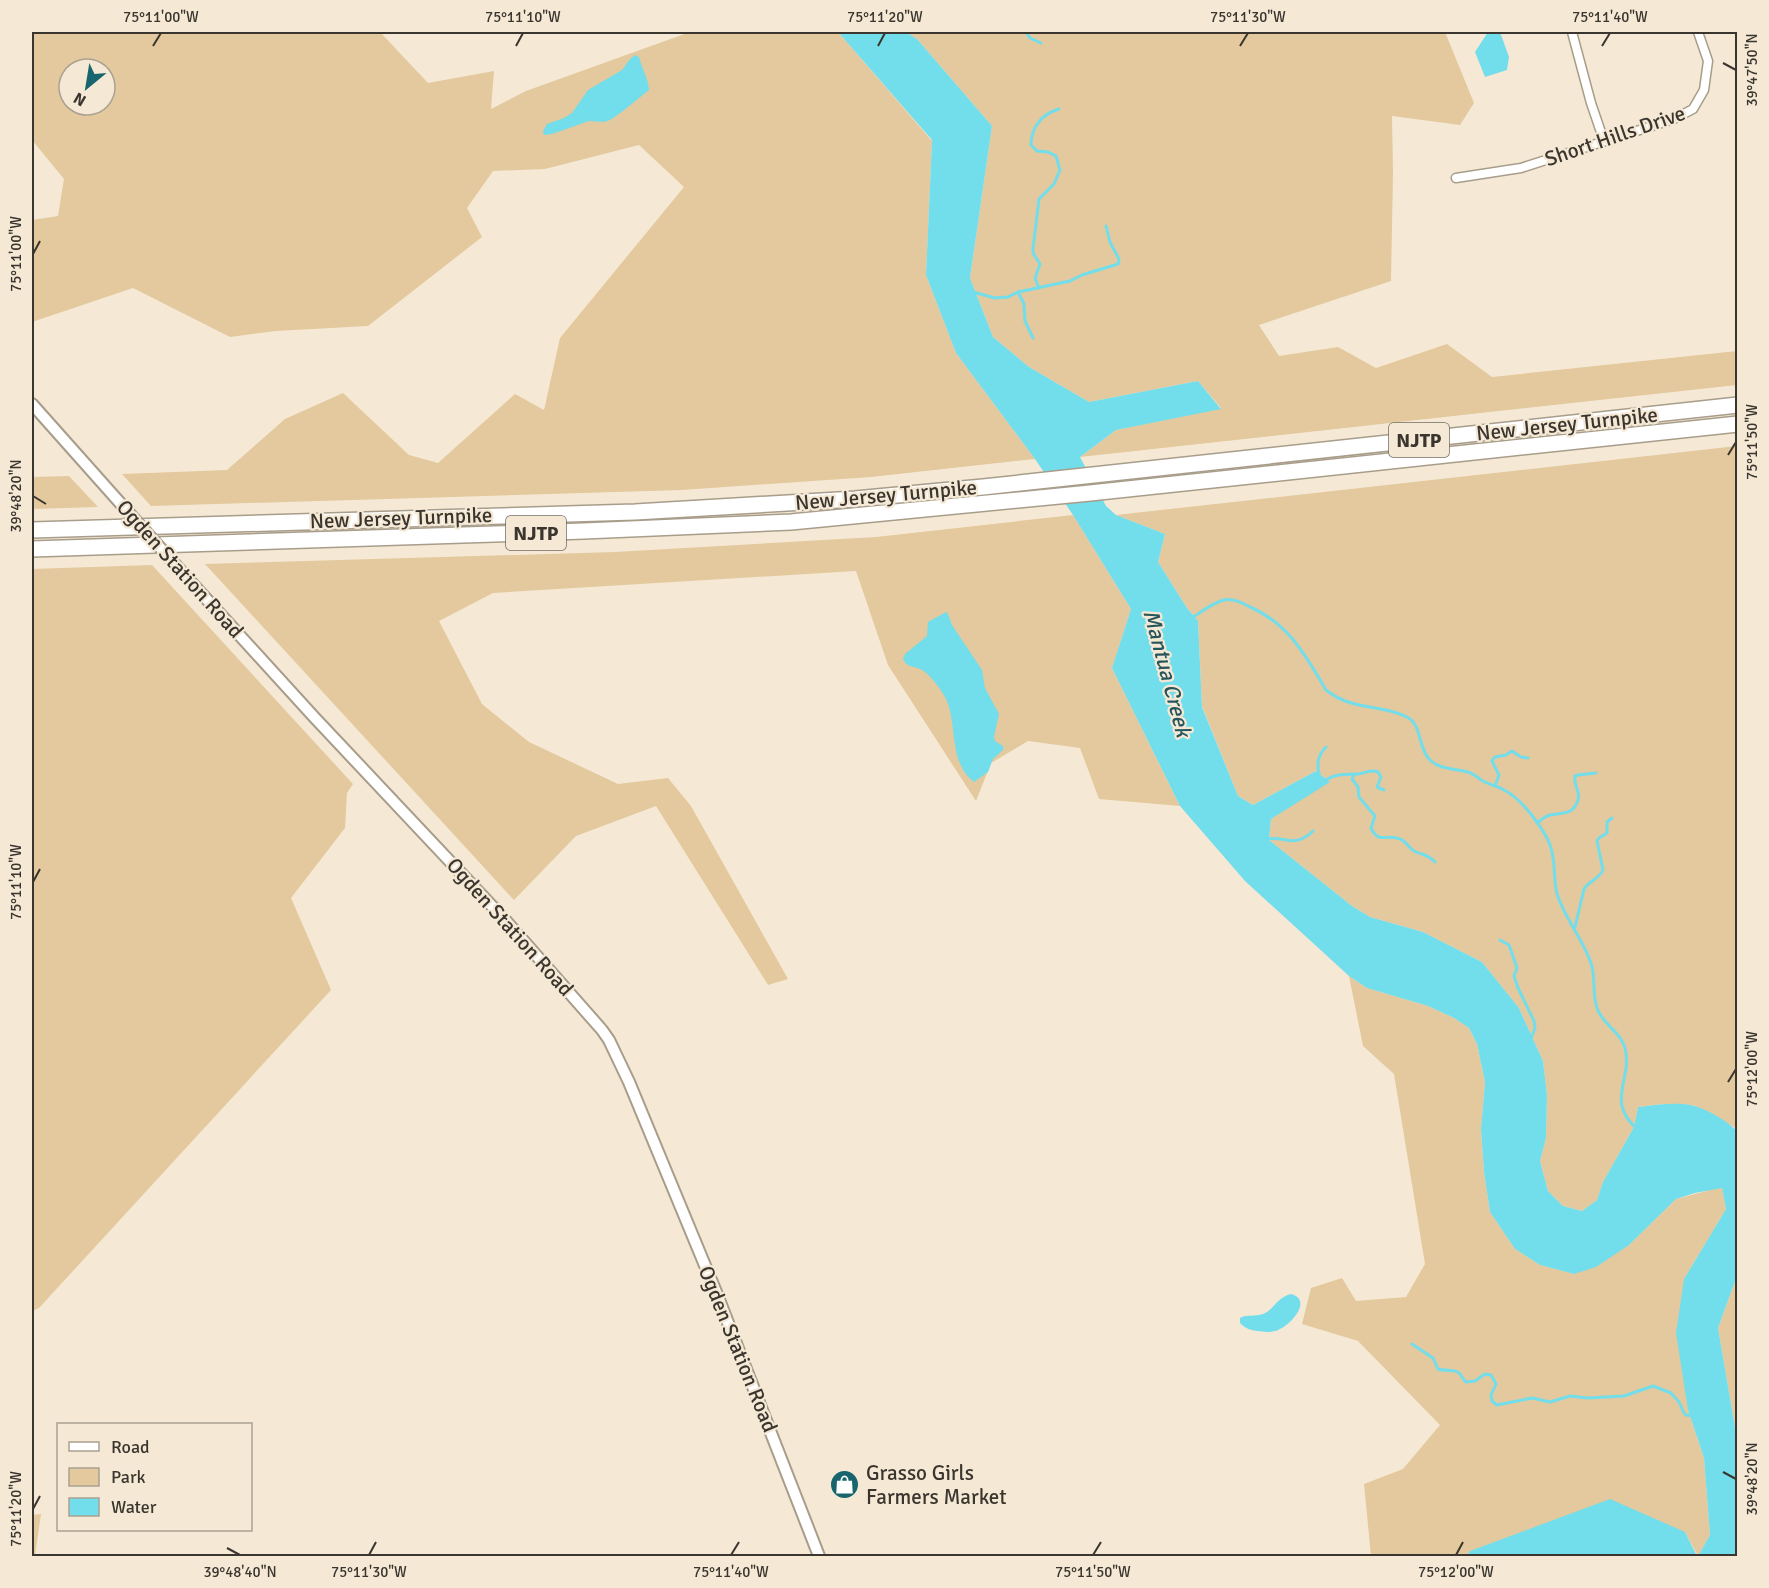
<svg xmlns="http://www.w3.org/2000/svg" width="1769" height="1588" viewBox="0 0 1769 1588" font-family="Signika,sans-serif">
<style>
.green{fill:#e3c99d;fill-rule:evenodd}
.water{fill:#72ddeb}
.lines{fill:none;stroke-linecap:round;stroke-linejoin:round}
.stream{stroke:#72ddeb;stroke-width:3}
.minor-casing{stroke:#a89d8a;stroke-width:11}
.tertiary-casing{stroke:#a89d8a;stroke-width:14}
.motorway-casing{stroke:#a89d8a;stroke-width:18}
.minor{stroke:#fff;stroke-width:8}
.tertiary{stroke:#fff;stroke-width:10}
.motorway{stroke:#fff;stroke-width:15}
.tertiary-bridge-casing{stroke:#a89d8a;stroke-width:14;stroke-linecap:butt}
.tertiary-bridge{stroke:#fff;stroke-width:10}
.ticks{fill:none;stroke:#3a352e;stroke-width:2}
.labels{text-anchor:middle;stroke-width:4.5;stroke-linejoin:round;paint-order:stroke}
.shield{fill:#f5e9d5;stroke:#726b60;stroke-width:1.5}
.shield-label{font-size:20px;font-weight:bold;fill:#3a352e}
.street-label{font-size:21px;fill:#3a352e;stroke:#f5e9d5}
.poi-label{font-size:21px;fill:#3a352e;stroke:#f5e9d5;text-anchor:start}
.water-label{font-size:22px;font-style:italic;fill:#26555b;stroke:#f5e9d5}
.neatline{fill:none;stroke:#3a352e;stroke-width:2}
.ticks-label{font-size:15px;text-anchor:middle;fill:#3a352e}
</style>
<rect width="100%" height="100%" fill="#f5e9d5"/>
<!-- green -->
<g class="green">
<path d="M32 32H380L428 83 494 71 491 109 526 91 690 32H838L932 141 926 275 956 353 1035 459 871 477 682 490 151 506 122 474 227 470 285 419 343 393 409 455 438 463 515 394 544 410 560 338 684 187 639 145 545 169 493 171 467 208 482 237 368 326 276 331 230 337 133 288 32 322V220L58 216 64 179 32 140ZM69 69H105V105H69Z"/>
<path d="M905 32H1445L1474 103 1460 125 1392 116 1393 172 1391 281 1259 325 1279 356 1338 347 1376 368 1447 344 1492 377 1737 351V385L1080 457 1116 430 1221 408 1198 381 1089 402 1029 367 993 337 970 278 992 126 917 39Z"/>
<path d="M1737 446V1131L1734 1127 1693 1105 1663 1104 1638 1107 1634 1127 1603 1182 1597 1200 1582 1211 1563 1206 1548 1191 1540 1161 1546 1138 1547 1095 1543 1061 1519 1008 1482 962 1423 932 1370 917 1352 906 1269 840 1271 819 1329 781 1316 771 1253 805 1238 796 1202 706 1198 621 1187 608 1158 562 1165 534 1116 515Z"/>
<path d="M69 476 98 507 32 509V477Z"/>
<path d="M1073 515 1131 609 1112 668 1180 806 1099 799 1080 748 1028 741 991 763 976 801 888 665 856 571 493 593 439 621 482 704 529 742 618 784 668 778 691 806 788 979 768 985 656 806 576 836 514 900 205 564 615 552 876 537Z"/>
<path d="M152 565 353 784 347 793 345 828 291 898 331 990 39 1308 32 1311V569Z"/>
<path d="M1349 976 1367 988 1428 1006 1454 1018 1469 1028 1477 1044 1485 1082 1481 1129 1484 1172 1490 1212 1515 1249 1540 1265 1574 1274 1629 1245 1676 1199 1722 1187 1726 1209 1684 1279 1688 1410 1704 1458 1710 1535 1698 1556 1685 1532 1470 1551 1466 1556H1371L1364 1484 1403 1469 1440 1425 1358 1341 1302 1324 1311 1288 1342 1278 1356 1301 1406 1297 1425 1264 1394 1074 1363 1046Z"/>
<path d="M1737 1276V1439L1718 1328Z"/>
<path d="M41 1514 35 1556H32V1515Z"/>
</g>
<!-- water -->
<g class="water">
<path d="M838 32H906L917 39 992 126 970 278 993 337 1029 367 1089 402 1198 381 1221 409 1116 430 1080 457 1106 506 1116 515 1165 534 1158 562 1187 608 1198 621 1202 707 1238 796 1253 805 1316 771 1330 782 1271 819 1269 840 1352 906 1370 917 1423 932 1482 962 1519 1008 1543 1061 1547 1095 1546 1138 1540 1161 1548 1191 1563 1206 1582 1211 1597 1200 1603 1182 1634 1127 1638 1107C1655 1105 1674 1102 1691 1105 1705 1108 1728 1121 1737 1131V1276L1718 1328 1737 1439V1556H1698L1710 1535 1704 1458 1688 1410 1676 1333 1684 1279 1726 1209 1722 1188 1695 1193 1676 1199 1629 1245 1596 1267 1574 1274 1540 1265 1515 1249 1490 1212 1484 1172 1481 1129 1485 1082 1477 1044 1469 1028 1454 1018 1428 1006 1367 988 1349 976 1245 881 1180 806 1112 668 1131 609 1073 515 1035 459 956 353 926 275 932 140Z"/>
<path d="M1488 32H1500L1509 57 1507 70 1485 77 1475 52Z"/>
<path d="M635 55 639 57C642 69 648 78 649 90L623 111 610 120 604 122 589 121 552 134 544 135 543 131 547 124 564 118 572 113 588 90 622 70 630 59Z"/>
<path d="M946 612 948 614 952 625 982 670 985 688 999 714 994 737 995 741 1003 746V750L993 759 988 772 974 782C948 762 958 725 946 699 942 691 930 674 922 670 914 665 908 669 903 659L905 654 927 636 928 622Z"/>
<path d="M1291 1294C1313 1300 1291 1324 1280 1329 1274 1333 1264 1332 1257 1331 1249 1330 1245 1328 1240 1323V1318C1247 1314 1255 1317 1263 1314 1275 1309 1276 1298 1291 1294Z"/>
<path d="M1610 1499 1685 1532 1697 1556H1466L1470 1551Z"/>
</g>
<g class="lines">
<!-- stream -->
<g class="stream">
<path d="M1026 32 1030 38 1041 43"/>
<path d="M1039 288 1035 278 1040 264 1033 253V248L1039 199 1054 184 1060 170 1056 156 1048 152 1037 151 1031 145C1031 127 1042 114 1059 109"/>
<path d="M973 292 995 298 1008 297 1018 292 1070 281 1082 275 1118 264 1119 259 1110 242 1106 226"/>
<path d="M1018 292 1024 304 1025 321 1033 338"/>
<path d="M1192 618C1201 612 1212 603 1224 600 1232 598 1243 603 1250 607 1288 623 1306 656 1326 690 1354 712 1380 703 1407 717 1422 724 1418 749 1430 760 1441 770 1454 768 1468 772 1474 774 1478 778 1483 781 1490 785 1498 786 1504 790 1518 797 1530 812 1539 825 1543 831 1548 838 1550 845 1556 860 1553 878 1557 894 1565 919 1583 939 1591 963 1596 978 1592 994 1597 1008 1602 1024 1621 1032 1625 1048 1633 1080 1605 1100 1637 1129"/>
<path d="M1354 774 1352 779 1358 787 1359 797 1375 816 1371 828C1379 845 1387 833 1400 839 1406 841 1409 848 1414 851 1424 856 1426 853 1435 862"/>
<path d="M1319 775C1317 764 1317 756 1326 747"/>
<path d="M1324 781C1335 773 1345 775 1358 774 1366 773 1371 769 1378 772L1381 777 1377 787 1384 790"/>
<path d="M1495 786 1499 775 1492 761 1495 757 1506 755 1512 751 1521 757 1528 758"/>
<path d="M1537 823C1541 820 1545 816 1550 815 1562 812 1573 816 1578 800 1581 792 1573 785 1575 776L1578 775 1596 773"/>
<path d="M1267 839C1287 836 1294 849 1313 831"/>
<path d="M1575 927 1584 889C1589 881 1599 879 1603 870L1597 841 1599 838 1607 833V822L1612 818"/>
<path d="M1500 940 1509 945 1517 968 1514 976 1518 988 1534 1021 1535 1028 1530 1041"/>
<path d="M1412 1344 1433 1358 1438 1369C1445 1372 1454 1368 1460 1374 1462 1377 1464 1380 1466 1382L1475 1381 1485 1374 1491 1375 1496 1384 1491 1395 1492 1401 1497 1405 1532 1398 1550 1402 1570 1396 1588 1398 1624 1396 1653 1386 1671 1393 1679 1402 1684 1413 1686 1415 1694 1416"/>
</g>
<defs>
<g id="minor">
<path d="M1572 32 1591 103 1604 141"/>
<path d="M1456 178 1521 168 1674 119 1693 109 1704 90 1708 61 1698 32"/>
</g>
<g id="tertiary">
<path d="M32 404 121 504"/>
<path d="M180 570 314 717 507 922 602 1030 609 1040 629 1082 716 1292 819 1556"/>
</g>
<g id="motorway">
<path d="M32 530 635 512 855 499 983 487 1738 405"/>
<path d="M32 549 584 531 791 522 1090 493 1738 424"/>
</g>
</defs>
<!-- minor casing -->
<use href="#minor" class="minor-casing"/>
<!-- tertiary casing -->
<use href="#tertiary" class="tertiary-casing"/>
<!-- motorway casing -->
<use href="#motorway" class="motorway-casing"/>
<!-- minor -->
<use href="#minor" class="minor"/>
<!-- tertiary -->
<use href="#tertiary" class="tertiary"/>
<!-- motorway -->
<use href="#motorway" class="motorway"/>
<defs>
<path id="tertiary-bridge" d="M121 504 180 570"/>
</defs>
<!-- tertiary-bridge casing -->
<use href="#tertiary-bridge" class="tertiary-bridge-casing"/>
<!-- tertiary-bridge -->
<use href="#tertiary-bridge" class="tertiary-bridge"/>
</g>
<!-- ticks -->
<path class="ticks" d="M153 46 161 33M516 46 523 33M878 46 885 33M1240 46 1248 33M1602 46 1610 33M1723 63 1736 70M33 254 40 241M1728 455 1736 442M33 496 46 504M33 882 40 869M1728 1082 1736 1069M1723 1472 1736 1479M33 1509 40 1496M227 1548 240 1555M369 1555 376 1542M731 1555 739 1542M1093 1555 1101 1542M1456 1555 1463 1542"/>
<!-- icons -->
<defs>
<symbol id="shop-disc" viewBox="-11 -11 22 22"><circle r="9.5" fill="#18656e" stroke="#f5e9d5"/><path d="M-5-2.5h2.3a2.7 3.5 0 0 1 5.4 0H5L5.5 6h-11ZM-1.5-2.5h3a1.5 2.3 0 0 0-3 0Z" fill="#fff"/></symbol>
</defs>
<g fill-rule="evenodd">
<use href="#shop-disc" x="828" y="1468" width="33" height="33"/>
</g>
<g class="labels">
<!-- shield labels -->
<g class="shield">
<rect x="1389" y="423" width="60" height="34" rx="4.5"/>
<rect x="506" y="516" width="60" height="34" rx="4.5"/>
</g>
<g class="shield-label">
<text x="1419" y="447">NJTP</text>
<text x="536" y="540">NJTP</text>
</g>
<!-- street labels -->
<g class="street-label">
<text transform="translate(1615 136) rotate(-19)" y="7">Short Hills Drive</text>
<text transform="translate(1567 424) rotate(-6)" y="7">New Jersey Turnpike</text>
<text transform="translate(886 495) rotate(-5)" y="7">New Jersey Turnpike</text>
<text transform="translate(401 518) rotate(-2)" y="7">New Jersey Turnpike</text>
<text transform="translate(180 569) rotate(48)" y="7">Ogden Station Road</text>
<text transform="translate(510 927) rotate(48)" y="7">Ogden Station Road</text>
<text transform="translate(738 1349) rotate(68)" y="7">Ogden Station Road</text>
</g>
<!-- poi labels -->
<g class="poi-label">
<text x="866" y="1480">Grasso Girls<tspan x="866" dy="24">Farmers Market</tspan></text>
</g>
<!-- water labels -->
<g class="water-label">
<text transform="translate(1168 673) rotate(75)" y="8">Mantua Creek</text>
</g>
</g>
<!-- border -->
<rect width="1769" height="1588" fill="none" stroke="#f5e9d5" stroke-width="66"/>
<!-- legend -->
<rect x="57" y="1423" width="195" height="108" fill="#f5e9d5" stroke="#aaa192" stroke-width="1.5"/>
<rect x="69" y="1442" width="30" height="9" fill="#ffffff" stroke="#aaa192" stroke-width="1.5"/>
<text x="111" y="1453" font-size="18" fill="#3a352e">Road</text>
<rect x="69" y="1468" width="30" height="18" fill="#e3c99d" stroke="#aaa192" stroke-width="1.5"/>
<text x="111" y="1483" font-size="18" fill="#3a352e">Park</text>
<rect x="69" y="1498" width="30" height="18" fill="#72ddeb" stroke="#aaa192" stroke-width="1.5"/>
<text x="111" y="1513" font-size="18" fill="#3a352e">Water</text>
<!-- north arrow -->
<g transform="translate(87 87) rotate(210)"><circle r="28" fill="#f5e9d5" stroke="#aaa192" stroke-width="1.5"/>
<path d="M0-4.5L10 22L0 15L-10 22Z" fill="#18656e"/>
<text y="-9" font-size="16" font-weight="bold" text-anchor="middle" fill="#3a352e">N</text>
</g>
<rect x="33" y="33" width="1703" height="1522" class="neatline"/>
<g class="ticks-label">
<text x="161" y="22">75°11'00"W</text>
<text x="523" y="22">75°11'10"W</text>
<text x="885" y="22">75°11'20"W</text>
<text x="1248" y="22">75°11'30"W</text>
<text x="1610" y="22">75°11'40"W</text>
<text transform="translate(1752 70) rotate(-90)" y="5">39°47'50"N</text>
<text transform="translate(16 254) rotate(-90)" y="5">75°11'00"W</text>
<text transform="translate(1752 442) rotate(-90)" y="5">75°11'50"W</text>
<text transform="translate(16 496) rotate(-90)" y="5">39°48'20"N</text>
<text transform="translate(16 882) rotate(-90)" y="5">75°11'10"W</text>
<text transform="translate(1752 1069) rotate(-90)" y="5">75°12'00"W</text>
<text transform="translate(1752 1479) rotate(-90)" y="5">39°48'20"N</text>
<text transform="translate(16 1509) rotate(-90)" y="5">75°11'20"W</text>
<text x="240" y="1577">39°48'40"N</text>
<text x="369" y="1577">75°11'30"W</text>
<text x="731" y="1577">75°11'40"W</text>
<text x="1093" y="1577">75°11'50"W</text>
<text x="1456" y="1577">75°12'00"W</text>
</g>
</svg>
